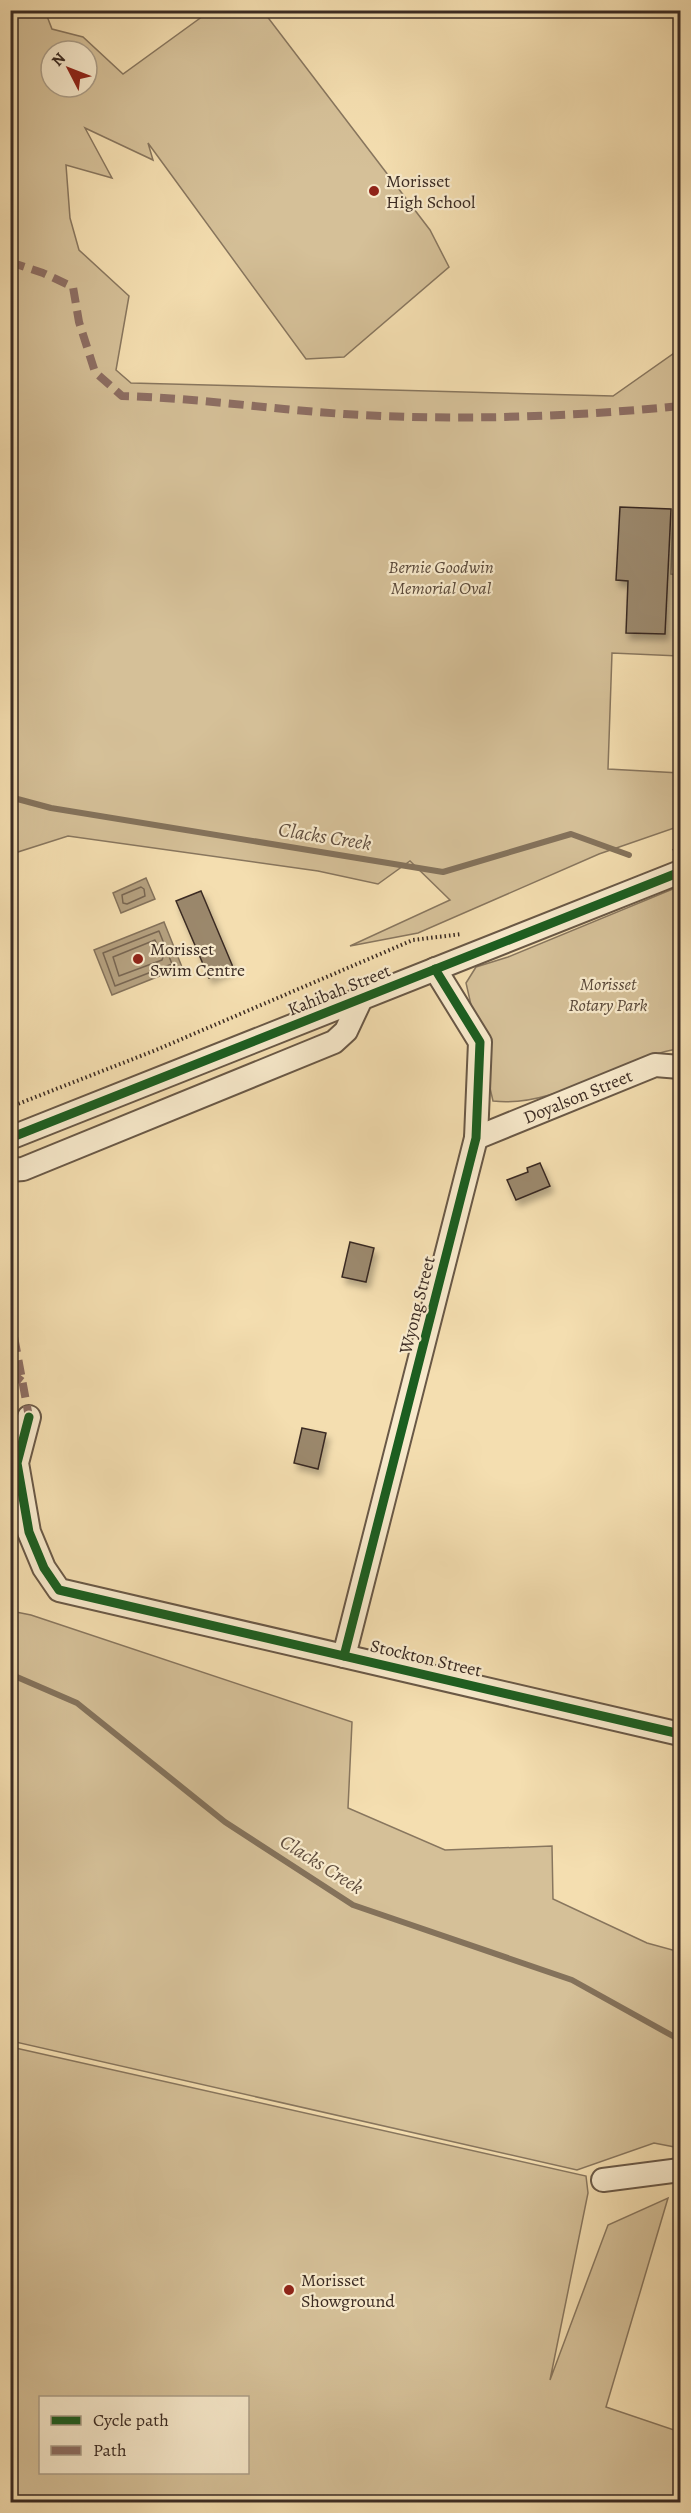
<svg xmlns="http://www.w3.org/2000/svg" width="691" height="2513" viewBox="0 0 691 2513" font-family="Alegreya,serif">
<style>
.green{fill:#d5c098;stroke:#88765e;stroke-width:1.5;fill-rule:evenodd}
.water{fill:#b5a180;stroke:#84725b;stroke-width:1.5}
.lines{fill:none;stroke-linecap:round;stroke-linejoin:round}
.shore{stroke:#786652;stroke-width:1.5}
.stream{stroke:#84725b;stroke-width:6}
.building{fill:#9b886c;stroke:#3b2b23;stroke-width:1.5;filter:url(#shadow)}
.minor-casing{stroke:#695846;stroke-width:26}
.path{stroke:#3b2b23;stroke-width:4;stroke-dasharray:1.5 3;stroke-linecap:butt}
.minor{stroke:#f8eacc;stroke-width:22}
.quiet{stroke:#8d6e63;stroke-width:8;stroke-dasharray:15 8;stroke-linecap:butt}
.cycleway-casing{stroke:#f8eacc;stroke-width:13}
.cycleway{stroke:#1b5e20;stroke-width:9}
.poi-dot{fill:#8f2418;stroke:#f8eacc;stroke-width:2}
.labels{text-anchor:middle;stroke-width:4.5;stroke-linejoin:round;paint-order:stroke}
.poi-label{font-size:18px;fill:#3b2b23;stroke:#f8eacc;text-anchor:start}
.park-label{font-size:18px;font-style:italic;fill:#5a493a;stroke:#f8eacc}
.street-label{font-size:18px;fill:#3b2b23;stroke:#f8eacc}
.water-label{font-size:20px;font-style:italic;fill:#604e3f;stroke:#f8eacc}
</style>
<defs>
<filter id="shadow"><feDropShadow dx="3.5" dy="6" stdDeviation="3" flood-color="#0004"/></filter>
</defs>
<rect width="100%" height="100%" fill="#f4deb0"/>
<filter id="stains"><feTurbulence type="fractalNoise" baseFrequency=".00333" numOctaves="4"/><feColorMatrix values="0 0 0 0 .2 0 0 0 0 .09 0 0 0 0 .02 0 0 0 .5 -.17"/></filter>
<radialGradient id="worn" r=".72"><stop offset=".6" stop-color="#630" stop-opacity="0"/><stop offset="1" stop-color="#630" stop-opacity=".3"/></radialGradient>
<!-- green -->
<g class="green">
<path d="M11 11H45L52 29 83 37 123 74 210 11H263L430 230 449 267 344 357 306 359 148 143 153 160 85 128 112 178 66 165 70 218 79 250 129 296 116 370 131 383 613 396 680 349V509L673 510 671 574 680 575 679 656 612 653 608 769 680 773V826L599 854 418 933 350 946 450 900 410 861 378 884 318 871 68 836 18 852 11 861ZM51 51H87V87H51Z"/>
<path d="M680 886V1049C664 1050 651 1056 636 1061 591 1078 541 1107 493 1101L466 983 476 967 508 957Z"/>
<path d="M11 1611 31 1615 352 1722 348 1808 445 1850 552 1846 553 1899 647 1943 680 1952V2148L654 2143 577 2170 11 2041Z"/>
<path d="M11 2047 586 2176 588 2193 550 2380 608 2225 668 2198 606 2407 680 2432V2502H11ZM40 2398H248V2472H40Z"/>
</g>
<!-- water -->
<g class="water">
<path d="M146 878 155 899 121 913 113 893Z"/>
<path d="M164 922 182 967 112 995 94 950Z"/>
</g>
<g class="lines">
<!-- shore -->
<g class="shore">
<path d="M141 887 144 889 145 896 127 904 123 903 122 895Z"/>
<path d="M159 931 172 964 115 986 103 953Z"/>
<path d="M155 940 163 957 162 960 119 976 113 957Z"/>
</g>
<!-- stream -->
<g class="stream">
<path d="M10 797 51 808 443 872 571 834 629 855"/>
<path d="M10 1674 77 1703 225 1822 353 1905 572 1980 680 2040"/>
</g>
</g>
<!-- building -->
<g class="building">
<path d="M620 507 671 509 665 634 626 633 628 581 616 580Z"/>
<path d="M201 891 233 967 209 978 176 901Z"/>
<path d="M540 1163 550 1186 516 1200 507 1180 528 1172 527 1168Z"/>
<path d="M350 1242 374 1248 366 1282 342 1277Z"/>
<path d="M302 1428 326 1433 318 1469 294 1463Z"/>
</g>
<g class="lines">
<defs>
<g id="minor">
<path d="M10 1138 680 872"/>
<path id="s1" d="M476 1138 655 1065 680 1067"/>
<path d="M10 1170 23 1169 334 1042 346 1031 361 999"/>
<path d="M29 1417 17 1463 29 1532 44 1568 59 1590 680 1734"/>
<path d="M344 1656 476 1138 480 1042 435 969"/>
<path d="M603 2180 680 2170"/>
</g>
</defs>
<!-- minor casing -->
<use href="#minor" class="minor-casing"/>
<!-- path -->
<g class="path">
<path d="M673 851 680 848"/>
<path d="M10 1107 156 1050 413 940 462 934"/>
</g>
<!-- minor -->
<use href="#minor" class="minor"/>
<!-- quiet -->
<g class="quiet">
<path d="M10 262 43 273 73 287 79 322 95 372 122 396C197 398 270 409 344 414 456 421 570 417 680 406"/>
<path d="M10 1315 29 1417"/>
<path d="M10 1372 23 1382"/>
</g>
<defs>
<g id="cycleway">
<path d="M10 1138 680 872"/>
<path d="M29 1417 17 1463 29 1532 44 1568 59 1590 680 1734"/>
<path d="M344 1656 476 1138 480 1042 435 969"/>
</g>
</defs>
<!-- cycleway casing -->
<use href="#cycleway" class="cycleway-casing"/>
<!-- cycleway -->
<use href="#cycleway" class="cycleway"/>
</g>
<!-- markers -->
<g class="poi-dot">
<circle cx="374" cy="191" r="6"/>
<circle cx="138" cy="959" r="6"/>
<circle cx="289" cy="2290" r="6"/>
</g>
<g class="labels">
<!-- poi labels -->
<g class="poi-label">
<text x="386" y="187">Morisset<tspan x="386" dy="21">High School</tspan></text>
<text x="150" y="955">Morisset<tspan x="150" dy="21">Swim Centre</tspan></text>
<text x="301" y="2286">Morisset<tspan x="301" dy="21">Showground</tspan></text>
</g>
<!-- park labels -->
<g class="park-label">
<text x="441" y="573">Bernie Goodwin<tspan x="441" dy="21">Memorial Oval</tspan></text>
<text x="608" y="990">Morisset<tspan x="608" dy="21">Rotary Park</tspan></text>
</g>
<!-- street labels -->
<g class="street-label">
<text transform="translate(339 990) rotate(-22)" y="6">Kahibah Street</text>
<text dy="6" stroke="none"><textPath href="#s1" startOffset="110">Doyalson Street</textPath></text>
<text transform="translate(417 1305) rotate(-76)" y="6">Wyong Street</text>
<text transform="translate(426 1658) rotate(13)" y="6">Stockton Street</text>
</g>
<!-- water labels -->
<g class="water-label">
<text transform="translate(325 836) rotate(9)" y="7">Clacks Creek</text>
<text transform="translate(322 1864) rotate(32)" y="7">Clacks Creek</text>
</g>
</g>
<!-- margin -->
<rect width="691" height="2513" fill="none" stroke="#f4deb0" stroke-width="36"/>
<rect x="12" y="12" width="667" height="2489" fill="none" stroke="#3b2b23" stroke-width="3"/>
<rect x="18" y="18" width="655" height="2477" fill="none" stroke="#3b2b23" stroke-width="1.5"/>
<!-- legend -->
<rect x="39" y="2396" width="210" height="78" fill="#f8eacc" stroke="#ac9e88" stroke-width="1.5"/>
<rect x="51" y="2416" width="30" height="9" fill="#1b5e20" stroke="#ac9e88" stroke-width="1.5"/>
<text x="93" y="2426" font-size="18" fill="#3b2b23">Cycle path</text>
<rect x="51" y="2446" width="30" height="9" fill="#8d6e63" stroke="#ac9e88" stroke-width="1.5"/>
<text x="93" y="2456" font-size="18" fill="#3b2b23">Path</text>
<!-- north arrow -->
<g transform="translate(69 69) rotate(312)"><circle r="28" fill="#f8eacc" stroke="#ac9e88" stroke-width="1.5"/>
<path d="M0-4.5L10 22L0 15L-10 22Z" fill="#8f2418"/>
<text y="-9" font-size="16" font-weight="bold" text-anchor="middle" fill="#3b2b23">N</text>
</g>
<rect width="100%" height="100%" filter="url(#stains)"/>
<rect width="100%" height="100%" fill="url(#worn)"/>
</svg>
